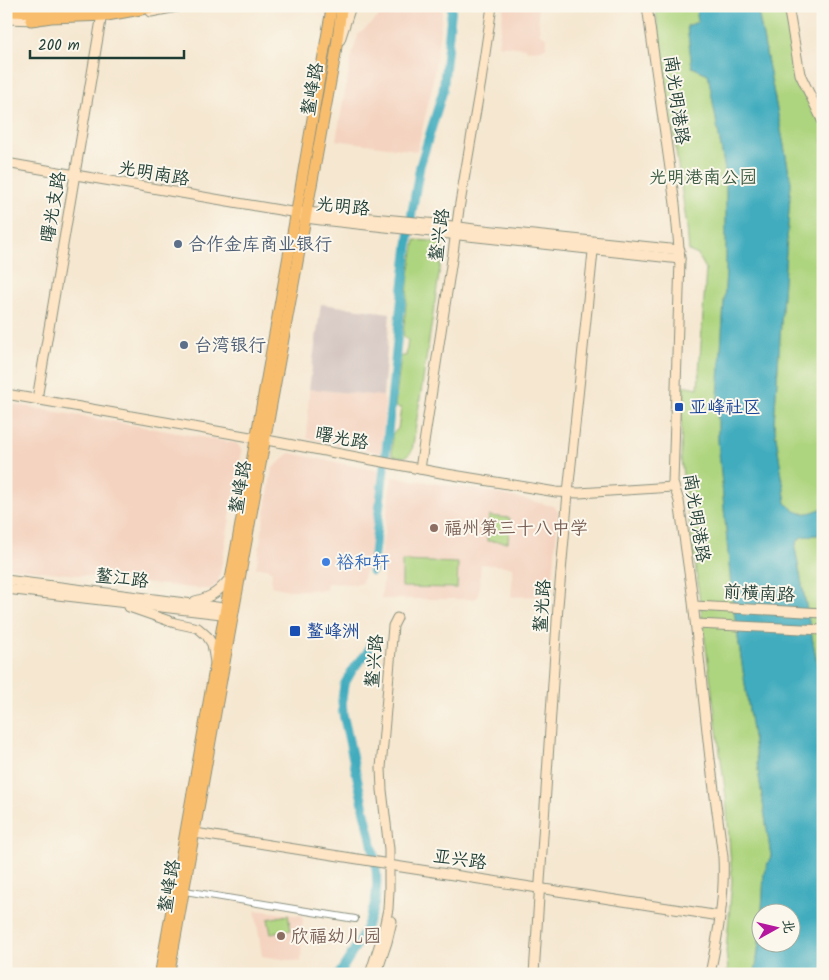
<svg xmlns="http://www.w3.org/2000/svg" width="829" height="980" viewBox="0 0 829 980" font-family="Kalam,'LXGW WenKai TC',sans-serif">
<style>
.built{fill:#f4d3c0}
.industrial{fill:#d0c0bc}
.green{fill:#add47e;stroke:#668859}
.water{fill:#3facbe;stroke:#2f7479}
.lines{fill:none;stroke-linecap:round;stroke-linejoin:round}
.river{stroke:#3facbe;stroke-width:9}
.street-casing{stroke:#8a9282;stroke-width:8}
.secondary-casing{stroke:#8a9282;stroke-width:11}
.primary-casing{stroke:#8a9282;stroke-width:12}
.highway-casing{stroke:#8a9282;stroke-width:13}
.street{stroke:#fff;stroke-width:6}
.secondary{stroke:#fde5c5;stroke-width:9}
.primary{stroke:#f9be6d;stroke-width:10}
.highway{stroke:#f9be6d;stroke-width:11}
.service-dot{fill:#5c6f8a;stroke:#fbf7ec;stroke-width:2}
.transit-dot{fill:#1a4fb4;stroke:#fbf7ec;stroke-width:2}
.education-dot{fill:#8d6e63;stroke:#fbf7ec;stroke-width:2}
.shop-dot{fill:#3f7fe0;stroke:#fbf7ec;stroke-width:2}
.labels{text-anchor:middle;stroke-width:4;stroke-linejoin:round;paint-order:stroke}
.street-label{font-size:18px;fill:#1f3d34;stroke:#fbf7ec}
.park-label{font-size:18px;fill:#3b5b43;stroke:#fbf7ec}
.service-label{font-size:18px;fill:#4e5e75;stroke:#fbf7ec;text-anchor:start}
.transit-label{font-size:18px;fill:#164399;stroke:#fbf7ec;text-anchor:start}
.education-label{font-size:18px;fill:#785e54;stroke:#fbf7ec;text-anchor:start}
.shop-label{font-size:18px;fill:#366cbe;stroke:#fbf7ec;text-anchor:start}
</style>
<rect width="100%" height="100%" fill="#fbf7ec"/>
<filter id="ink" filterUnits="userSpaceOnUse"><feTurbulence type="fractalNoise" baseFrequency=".02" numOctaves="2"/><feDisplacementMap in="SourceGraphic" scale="10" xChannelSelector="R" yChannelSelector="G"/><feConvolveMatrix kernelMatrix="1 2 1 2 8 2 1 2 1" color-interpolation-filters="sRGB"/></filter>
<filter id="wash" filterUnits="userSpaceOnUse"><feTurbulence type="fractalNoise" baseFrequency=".0096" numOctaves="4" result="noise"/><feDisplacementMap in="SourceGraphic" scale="20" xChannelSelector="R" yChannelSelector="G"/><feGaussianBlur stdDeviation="1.12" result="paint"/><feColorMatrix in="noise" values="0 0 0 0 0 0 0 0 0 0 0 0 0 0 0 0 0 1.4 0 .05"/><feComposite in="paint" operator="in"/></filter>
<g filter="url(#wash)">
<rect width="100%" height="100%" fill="#f5e7d0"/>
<!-- built -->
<g class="built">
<path d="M391 6H443L432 88 417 151 336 140 352 55 358 35Z"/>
<path d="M504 6H537L540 34 546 37 547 41 546 47 544 49 527 51 525 48 498 45Z"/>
<path d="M309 389 383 396 385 403 381 453 307 438Z"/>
<path d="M6 403 229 442 236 443 239 446 242 451 219 579 218 583 210 589H201L6 567Z"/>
<path d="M290 453 379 471 368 568 365 572 361 584 327 583 326 590H288L271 586 272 572 266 568H256L272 469Z"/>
<path d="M392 477 487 491 553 506 558 511 552 593 548 596 511 597 513 567 481 564 478 597 473 599H381L384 572H378Z"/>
<path d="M255 910 303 916 301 962 262 956Z"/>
</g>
<!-- industrial -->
<path class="industrial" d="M321 304 390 313 383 396 309 389Z"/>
<!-- green -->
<g class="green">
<path d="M655 6H696L698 22 687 26 692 67 708 74 726 176V271L718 397V440L732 598 771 856 764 873 761 928 755 974H727L728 970 726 951 732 881 726 797 681 460 682 385 698 388 706 269 698 255 689 251 687 227Z"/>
<path d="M757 6H785L798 76 823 127V508C806 515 799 517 786 503L774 423 791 182Z"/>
<path d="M415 240C425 241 439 239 443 249L412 451C405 460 401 457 392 455V434L398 429 401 408 395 407 401 356H406L408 340 403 336 409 275Z"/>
<path d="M489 516 510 518 508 542 487 541Z"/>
<path d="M823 534V694L795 548 797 542 801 537Z"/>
<path d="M402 561 458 563 457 588 402 587Z"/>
<path d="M288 915 291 930 271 934 268 919Z"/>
</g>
<!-- water -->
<path class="water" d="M696 6H757L791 182 774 423 786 503C799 517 806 515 823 508V534L801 537 797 542 795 548 823 694V974H755L761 928 762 942H792V912H762L764 873 771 856 732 598 718 440V397L726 271V176L708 74 692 67 687 26 698 22Z"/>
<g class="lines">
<!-- river -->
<g class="river">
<path d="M372 571 387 442 400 312 412 212 420 166 443 91 452 6"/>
<path d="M339 974C353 952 369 928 375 902 381 869 370 836 363 804 356 774 350 744 343 714L342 700 344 685 353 669 367 653 371 642"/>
</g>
</g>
</g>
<g filter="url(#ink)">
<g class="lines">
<defs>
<path id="street" d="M185 891 355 919"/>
<g id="secondary">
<path d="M647 6 675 204 680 259 673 483 679 501 692 593 710 759 723 857C725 896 718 935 710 974"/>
<path d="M788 6 800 74 823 122"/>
<path d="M151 12 182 6"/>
<path d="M6 19 36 20"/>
<path d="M340 40 351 6"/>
<path d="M6 163 297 213 306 212 438 224 474 229 680 250"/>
<path d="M301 216 305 218 321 220 680 259"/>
<path d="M6 394 256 438 441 473 556 492 579 493 673 487"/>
<path d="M37 399 101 20"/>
<path d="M420 469 453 253 459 209 481 81 492 6"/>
<path d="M6 580 232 609"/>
<path d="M6 589 230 615"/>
<path d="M195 601C213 597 219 591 231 577"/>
<path d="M694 606 823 613"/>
<path d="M129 607 175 623 198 628 207 636 212 644 215 662"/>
<path d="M696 624 823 630"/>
<path d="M195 833 383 863 395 866C504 882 612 900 720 916"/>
<path d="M379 966 387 942 392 921"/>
<path d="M6 974H7"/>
<path d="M370 974 382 937 388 909 389 890V849L382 790 381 768 393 626 397 618"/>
<path d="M534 974 558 606 568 493 594 242"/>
</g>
<g id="primary">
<path d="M160 974C217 651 277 329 332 6"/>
<path d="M169 974 233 615 335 57 342 6"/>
</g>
<g id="highway">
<path d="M6 11 49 12"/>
<path d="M31 20 51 17 107 15 157 6"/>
</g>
</defs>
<!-- street casing -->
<use href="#street" class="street-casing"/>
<!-- secondary casing -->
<use href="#secondary" class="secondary-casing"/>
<!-- primary casing -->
<use href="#primary" class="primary-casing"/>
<!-- highway casing -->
<use href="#highway" class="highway-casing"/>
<!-- street -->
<use href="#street" class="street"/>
<!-- secondary -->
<use href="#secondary" class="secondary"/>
<!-- primary -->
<use href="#primary" class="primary"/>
<!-- highway -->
<use href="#highway" class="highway"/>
</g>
</g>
<!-- markers -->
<g class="service-dot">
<circle cx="178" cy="244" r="5"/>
<circle cx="184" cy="345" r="5"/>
</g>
<g class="transit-dot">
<rect x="674" y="402" width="10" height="10" rx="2.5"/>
<rect x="289" y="625" width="12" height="12" rx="2.5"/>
</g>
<g class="education-dot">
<circle cx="434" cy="528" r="5"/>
<circle cx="281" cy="936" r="5"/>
</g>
<circle class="shop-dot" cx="326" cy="562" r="5"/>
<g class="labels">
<!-- street labels -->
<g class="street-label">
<text transform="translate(312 89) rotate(-80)" y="6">鳌峰路</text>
<text transform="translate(677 100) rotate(82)" y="6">南光明港路</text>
<text transform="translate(154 173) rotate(10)" y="6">光明南路</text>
<text transform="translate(343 206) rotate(6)" y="6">光明路</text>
<text transform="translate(53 207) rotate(-80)" y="6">曙光支路</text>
<text transform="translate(439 235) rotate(-82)" y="6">鳌兴路</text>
<text transform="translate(342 438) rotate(11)" y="6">曙光路</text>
<text transform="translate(240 487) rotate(-80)" y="6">鳌峰路</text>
<text transform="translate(697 518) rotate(81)" y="6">南光明港路</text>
<text transform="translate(122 578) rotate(7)" y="6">鳌江路</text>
<text transform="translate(759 593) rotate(3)" y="6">前横南路</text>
<text transform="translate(542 606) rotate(-86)" y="6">鳌光路</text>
<text transform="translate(374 661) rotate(-85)" y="6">鳌兴路</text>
<text transform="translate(460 859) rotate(8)" y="6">亚兴路</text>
<text transform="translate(169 886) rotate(-80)" y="6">鳌峰路</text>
</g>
<!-- park labels -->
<g class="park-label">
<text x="703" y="183">光明港南公园</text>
</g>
<!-- service labels -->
<g class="service-label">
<text x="188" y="250">合作金库商业银行</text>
<text x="194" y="351">台湾银行</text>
</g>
<!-- transit labels -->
<g class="transit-label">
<text x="689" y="413">亚峰社区</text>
<text x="306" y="637">鳌峰洲</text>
</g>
<!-- education labels -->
<g class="education-label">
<text x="444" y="534">福州第三十八中学</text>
<text x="291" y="942">欣福幼儿园</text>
</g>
<!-- shop labels -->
<g class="shop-label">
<text x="336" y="568">裕和轩</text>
</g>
</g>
<!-- margin -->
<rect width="829" height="980" fill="none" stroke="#fbf7ec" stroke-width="25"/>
<!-- north arrow -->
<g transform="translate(776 928) rotate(82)"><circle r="24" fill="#fbf7ec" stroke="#a3ada2"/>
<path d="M0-4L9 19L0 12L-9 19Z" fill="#b5179e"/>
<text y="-8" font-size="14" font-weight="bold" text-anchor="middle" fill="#1f3d34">北</text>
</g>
<!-- scale -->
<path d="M30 50v8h154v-8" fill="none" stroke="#1f3d34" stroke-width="2.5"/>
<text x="38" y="50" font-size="15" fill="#1f3d34" stroke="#fbf7ec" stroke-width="4" paint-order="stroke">200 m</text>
</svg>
